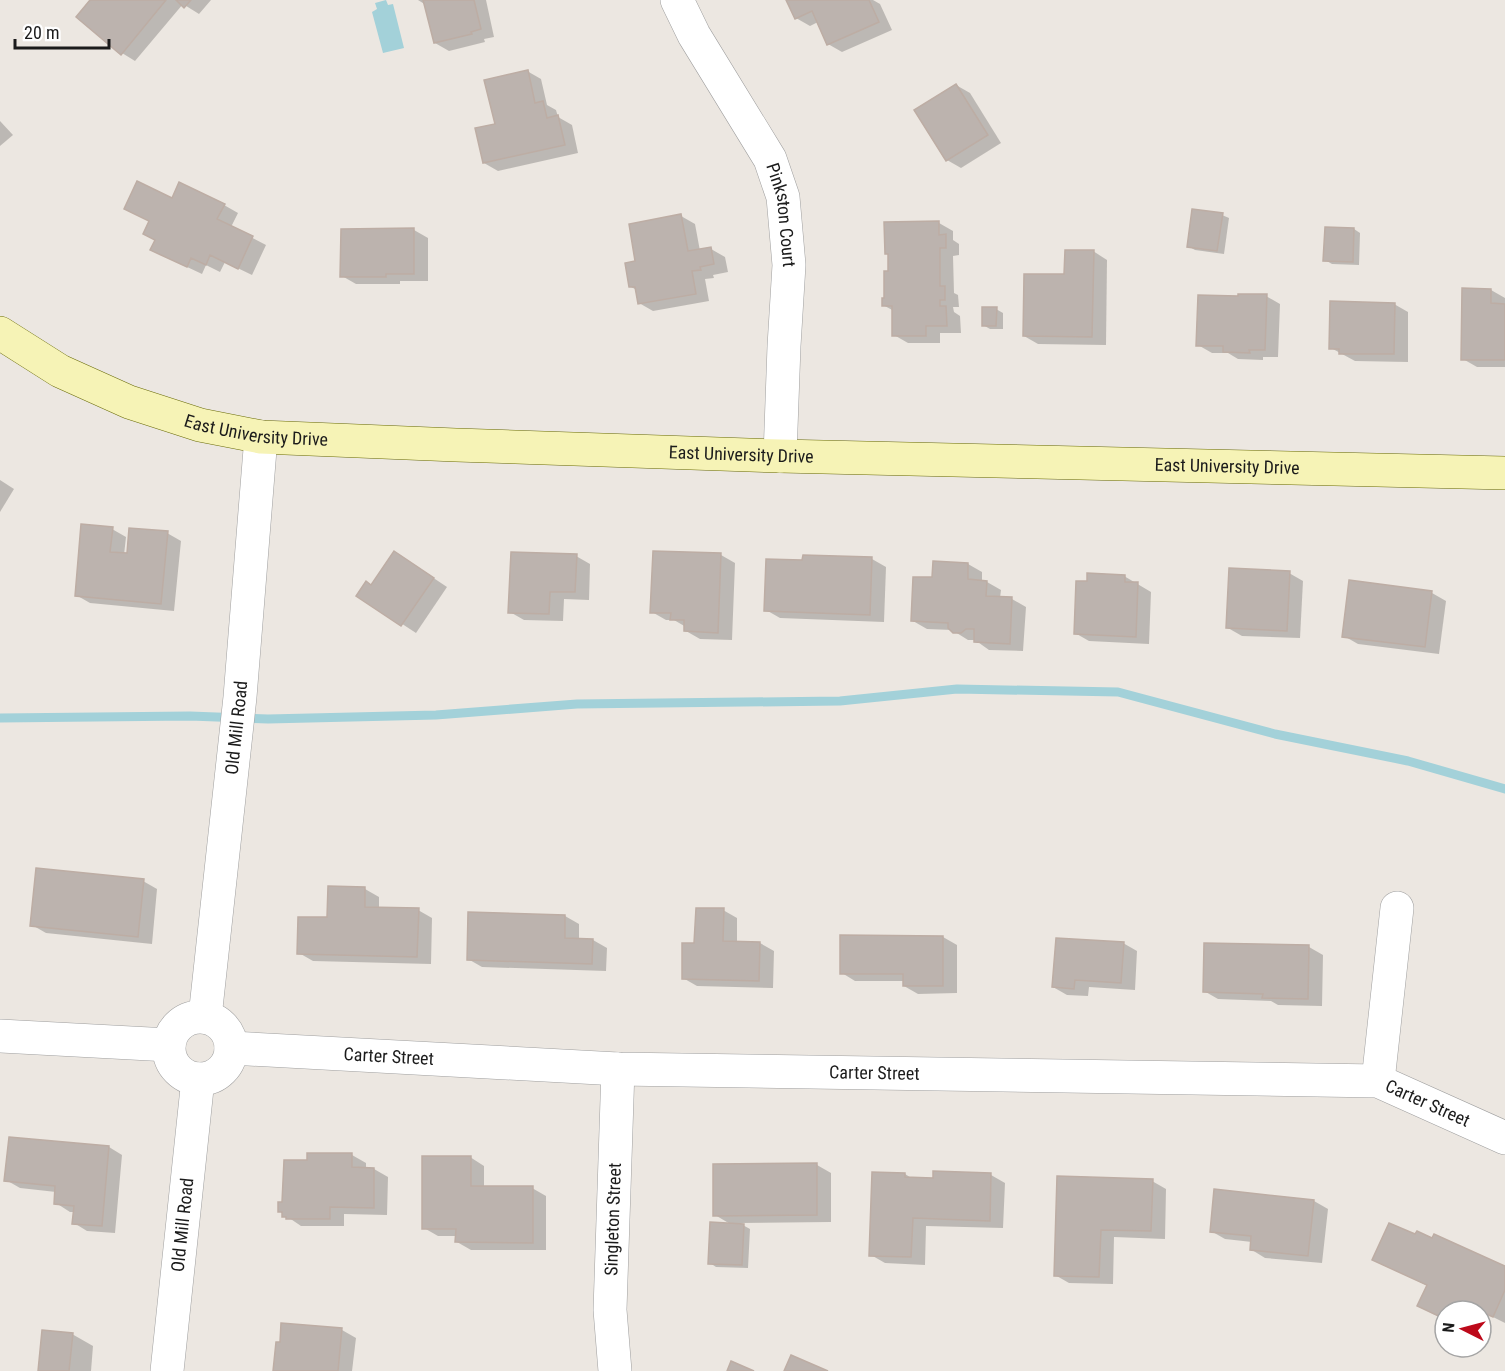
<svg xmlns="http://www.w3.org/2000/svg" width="1505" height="1371" viewBox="0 0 1505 1371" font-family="'Roboto Condensed',sans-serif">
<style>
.water{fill:#a3d1d9}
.shadow{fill:#0003}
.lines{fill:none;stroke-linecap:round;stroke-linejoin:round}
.stream{stroke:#a3d1d9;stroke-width:9}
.building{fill:#bcb3ae;stroke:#bdada4;stroke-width:1.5}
.minor-casing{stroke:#9f9f9f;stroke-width:34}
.secondary-casing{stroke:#696b09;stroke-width:34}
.minor{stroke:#fff;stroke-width:33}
.secondary{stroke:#f6f3b6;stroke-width:33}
.labels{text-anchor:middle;stroke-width:6;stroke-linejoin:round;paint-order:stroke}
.street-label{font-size:18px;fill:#1b1b1b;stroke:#fff}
</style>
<rect width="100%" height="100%" fill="#ece7e1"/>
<!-- water -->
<path class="water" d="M386 0 388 5 393 4 404 48 383 53 372 12 377 9 375 3Z"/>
<!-- shadow -->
<g class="shadow">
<path d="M92 0H211L199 14 183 4 135 61 122 53Z"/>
<path d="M418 0H486L494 37 484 39 485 42 449 51 435 43 426 5Z"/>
<path d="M788 0H873L880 4 892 30 842 52 828 44 818 22 810 26 796 18Z"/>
<path d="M527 71 541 79 547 105 556 110 558 117 572 125 578 153 498 171 484 163 496 125Z"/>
<path d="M956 85 970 93 1001 143 961 168 947 160Z"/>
<path d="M0 121 13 135 0 146Z"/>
<path d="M173 200 224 205 238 213 231 227 266 245 252 275 225 262 220 272 206 265 202 274 166 257Z"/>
<path d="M1222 215 1229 218 1224 254 1195 250 1188 246Z"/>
<path d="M681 216 695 224 700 251 711 249 725 257 728 272 713 275 714 278 705 279 709 301 653 311 639 303 637 290 631 287 637 263Z"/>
<path d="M939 223 953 231V240L959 244V255L953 256 954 293 958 295 959 307H953L954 312 960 316 961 333H940V343H908L894 335V311L883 305 890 273Z"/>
<path d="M1354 229 1360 233 1359 265 1332 264 1325 260Z"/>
<path d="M414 230 428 238V281H400V284H356L342 276Z"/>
<path d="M1093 251 1107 260 1106 345 1038 344 1024 336 1066 276Z"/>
<path d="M1491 290 1505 298V367H1477L1463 359Z"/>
<path d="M1266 296 1280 304 1278 357H1263V360L1238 359 1228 353H1212L1198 345Z"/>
<path d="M1394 304 1408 312V362L1355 361 1331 348Z"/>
<path d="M996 309 1003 313V329H990L983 325Z"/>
<path d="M0 480 14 489 0 512Z"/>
<path d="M112 529 126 537 124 555 167 533 181 541 174 611 90 603 76 595Z"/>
<path d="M721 555 735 563 732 640 700 639 686 631V627L674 620H666L652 612Z"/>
<path d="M576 556 590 564 589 600 564 599 563 621 524 620 510 612Z"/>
<path d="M872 559 886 567 884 622 780 618 766 610Z"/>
<path d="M408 561 447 587 416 633 358 595Z"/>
<path d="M968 564 982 572V582H987L1001 590 1000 598 1012 599 1026 607 1023 651 989 650 975 640H968L952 630 927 629 913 621 934 579Z"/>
<path d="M1289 573 1303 581 1300 638 1242 636 1228 628Z"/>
<path d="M1124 576 1151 592 1149 644 1089 641 1075 633 1088 582Z"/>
<path d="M1432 593 1446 601 1439 654 1358 644 1344 636Z"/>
<path d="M143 881 157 889 152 944 46 933 32 925Z"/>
<path d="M329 888 365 889 379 897V909L418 910 432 918 431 964 313 961 299 953 328 919Z"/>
<path d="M723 910 737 918V943H760L774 951 773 988 697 986 683 978 696 944Z"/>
<path d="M469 913 565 916 579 924V940H593L607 948 606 971 482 967 468 959Z"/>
<path d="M841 937H943L957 945V993L918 994 904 986V981H855L842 973Z"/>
<path d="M1123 943 1137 951 1135 990 1089 987 1088 996 1067 995 1053 987Z"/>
<path d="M1309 947 1323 955 1322 1006 1278 1005 1271 1001 1218 999 1204 991Z"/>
<path d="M109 1147 122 1155 115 1233 87 1231 74 1223 75 1212H70L56 1203V1192L20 1188 6 1180Z"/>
<path d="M352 1155 366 1163V1169H374L388 1177 387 1215 344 1214V1226H301L279 1211 308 1162Z"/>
<path d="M470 1157 484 1166V1187L532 1188 546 1196V1250H471L457 1242V1236H438L424 1228Z"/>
<path d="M817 1165 831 1173V1222L739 1223 750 1229 748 1268 716 1267 710 1263 732 1225 715 1215 714 1166Z"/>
<path d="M934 1173 991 1175 1005 1183 1003 1228 926 1226 925 1265 885 1263 871 1255 905 1174 913 1179 934 1180Z"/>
<path d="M1059 1177 1152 1181 1166 1189 1165 1239 1114 1237 1113 1284 1069 1283 1055 1275Z"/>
<path d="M1314 1201 1328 1209 1322 1263 1265 1258 1252 1250V1242L1225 1239 1211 1231Z"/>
<path d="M1374 1260 1505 1267V1323L1481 1311H1445V1319L1433 1314 1419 1306 1428 1286Z"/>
<path d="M342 1330 356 1338 352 1371H274Z"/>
<path d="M72 1334 93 1346 91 1371H39Z"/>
</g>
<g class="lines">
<!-- stream -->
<path class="stream" d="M0 718 190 716 268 719 436 715 577 704 840 701 957 689 1118 692 1275 734 1408 761 1505 789"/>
</g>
<!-- building -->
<g class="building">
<path d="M90 0H166L121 55 76 17Z"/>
<path d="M176 0H191L184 8Z"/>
<path d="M423 0H474L481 29 471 32 472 34 434 43Z"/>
<path d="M786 0H869L879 22 827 45 812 11 795 19Z"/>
<path d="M528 70 535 103 543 101 547 118 558 115 565 145 483 163 475 128 495 124 484 80Z"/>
<path d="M956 84 988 135 946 161 914 110Z"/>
<path d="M137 181 172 198 179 182 225 204 217 219 253 236 238 269 210 255 206 265 191 258 187 267 150 250 155 240 143 234 149 221 124 209Z"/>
<path d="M1192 209 1223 213 1217 251 1187 247Z"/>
<path d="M681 214 688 251 711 247 714 264 700 267 701 270 692 271 696 294 638 304 635 287H629L625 263 635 261 629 224Z"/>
<path d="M939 221V235L946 234V248H940V286H945V300H940V306H946L947 326H926V336H892V306H882V298H884V271H888V254H885L884 222Z"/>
<path d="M1325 227 1354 228 1353 262 1323 261Z"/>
<path d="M414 228V274H386V277H340L341 229Z"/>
<path d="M1065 250H1094L1092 337 1023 336 1024 274H1064Z"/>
<path d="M1462 288 1491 289V303L1505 304V360H1461Z"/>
<path d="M1238 294H1267L1265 350H1249L1250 353 1223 352V346H1196L1198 295 1238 296Z"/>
<path d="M1330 301 1395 303 1394 354H1339V349H1329Z"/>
<path d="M982 307H997L996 326H982Z"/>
<path d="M81 524 113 527 110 552 127 553 129 528 168 531 161 604 75 596Z"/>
<path d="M394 551 434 578 401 626 356 596 366 581 371 585Z"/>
<path d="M653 551 721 553 718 633 684 631V620H670L671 613H650Z"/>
<path d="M511 552 577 554 575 592H550L549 614 508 613Z"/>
<path d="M803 555 872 557 870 615 764 611 766 559 802 560Z"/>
<path d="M933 561 968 563V579L987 581 986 596 1012 597 1010 644 974 642V629H966L961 633H953L948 628V623L911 621 913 577H932Z"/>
<path d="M1229 568 1290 571 1287 631 1226 628Z"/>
<path d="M1087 573 1125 575V582H1138L1136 637 1074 634 1076 581H1087Z"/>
<path d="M1349 580 1432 591 1425 647 1342 637Z"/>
<path d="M36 868 144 879 138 937 30 926Z"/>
<path d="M328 886 365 887V907L419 908 417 957 297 954 298 917H327Z"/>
<path d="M696 908H724L723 941 760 942 759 981 682 979V943H694Z"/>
<path d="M468 912 565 915V938L593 939 592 964 467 960Z"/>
<path d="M840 935 943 936V986H903V974H840Z"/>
<path d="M1056 938 1124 942 1121 983 1075 980 1074 989 1052 987Z"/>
<path d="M1204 943 1309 945 1308 999 1262 998 1263 994 1203 992Z"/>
<path d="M9 1137 109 1146 102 1226 72 1224 74 1206 54 1204 55 1186 4 1181Z"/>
<path d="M307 1153H352V1167L374 1168V1208L330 1207V1219H286V1217H282V1212H278V1202H282L284 1160H307Z"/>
<path d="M422 1156H471V1186H533V1243L455 1242 456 1229H422Z"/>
<path d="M817 1163V1215L713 1216V1164Z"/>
<path d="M933 1171 991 1173 990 1221 913 1218 911 1257 869 1256 872 1172 905 1173V1177L933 1178Z"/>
<path d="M1057 1176 1153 1179 1151 1231 1101 1230 1099 1277 1054 1276Z"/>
<path d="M1214 1189 1314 1200 1308 1256 1250 1250 1251 1236 1210 1232Z"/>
<path d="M710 1222 744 1224 742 1265 708 1264Z"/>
<path d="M1389 1223 1415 1234 1417 1231 1432 1238 1434 1234 1505 1266V1290L1493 1317 1464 1304 1461 1311H1445V1319L1417 1306 1427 1285 1372 1260Z"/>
<path d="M281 1323 342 1328 338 1371H273L276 1342H280Z"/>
<path d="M42 1330 73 1333 69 1371H38Z"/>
<path d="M791 1355 828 1371H784Z"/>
<path d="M731 1361 754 1371H727Z"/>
</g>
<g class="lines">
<defs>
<g id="minor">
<path id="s1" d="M677 0 694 35 770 159 783 197 789 265 784 346 780 456"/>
<circle cx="200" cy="1048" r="31"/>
<path id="s2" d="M205 1017 240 697 261 437"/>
<path d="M0 1036 169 1045"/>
<path id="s3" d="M231 1048 618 1069 1378 1081 1505 1138"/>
<path d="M1378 1081 1397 908"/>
<path id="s4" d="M167 1371 198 1079"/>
<path id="s5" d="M615 1371 610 1310 618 1069"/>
</g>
<g id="secondary">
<path id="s6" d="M0 333 60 371 129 402 200 425 261 437 456 445 780 456 1505 473"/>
</g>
</defs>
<!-- minor casing -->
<use href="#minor" class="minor-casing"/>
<!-- secondary casing -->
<use href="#secondary" class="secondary-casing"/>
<!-- minor -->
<use href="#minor" class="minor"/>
<!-- secondary -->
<use href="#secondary" class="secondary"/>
</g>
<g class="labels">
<!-- street labels -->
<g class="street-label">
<text dy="6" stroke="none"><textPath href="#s1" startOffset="242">Pinkston Court</textPath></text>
<text dy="6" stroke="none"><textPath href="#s6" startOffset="278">East University Drive</textPath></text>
<text dy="6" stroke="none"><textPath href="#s6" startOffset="764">East University Drive</textPath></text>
<text dy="6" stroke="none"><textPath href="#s6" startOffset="1250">East University Drive</textPath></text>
<text dy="6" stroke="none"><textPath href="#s2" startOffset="291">Old Mill Road</textPath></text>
<text dy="6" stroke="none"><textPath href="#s3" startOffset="158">Carter Street</textPath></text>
<text dy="6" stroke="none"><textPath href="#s3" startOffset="644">Carter Street</textPath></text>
<text dy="6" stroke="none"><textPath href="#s3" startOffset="1202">Carter Street</textPath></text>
<text dy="6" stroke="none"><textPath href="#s5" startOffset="152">Singleton Street</textPath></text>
<text dy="6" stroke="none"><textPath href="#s4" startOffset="147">Old Mill Road</textPath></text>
</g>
</g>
<!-- north arrow -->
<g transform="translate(1463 1329) rotate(276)"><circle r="28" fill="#ffffff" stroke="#a4a4a4" stroke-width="1.5"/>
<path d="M0-4.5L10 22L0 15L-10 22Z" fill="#bd091a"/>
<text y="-9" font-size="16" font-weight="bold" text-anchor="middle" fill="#1b1b1b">N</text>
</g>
<!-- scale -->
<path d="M15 39v9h94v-9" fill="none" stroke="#1b1b1b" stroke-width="3"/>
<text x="24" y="39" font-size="18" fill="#1b1b1b" stroke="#ffffff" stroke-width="4.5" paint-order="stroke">20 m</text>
</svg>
